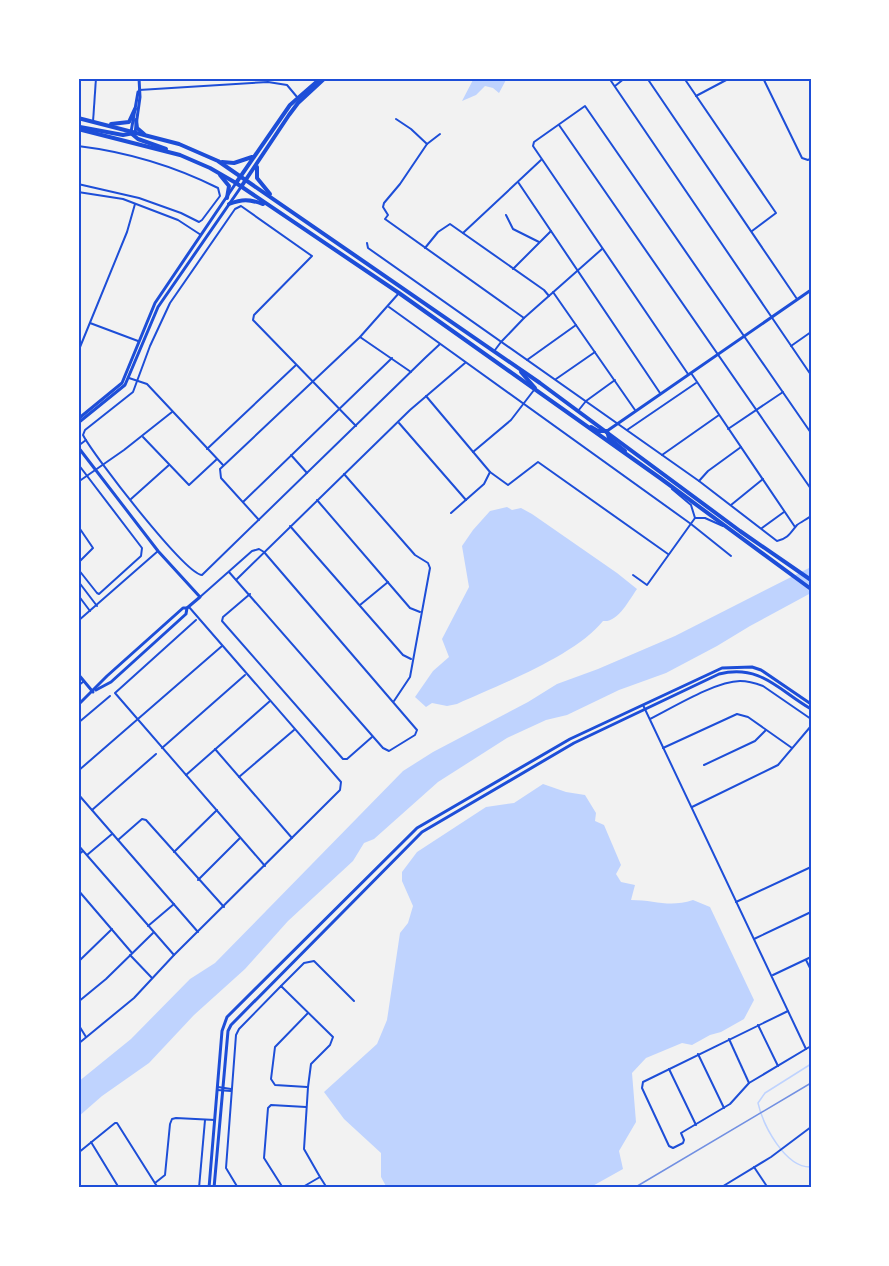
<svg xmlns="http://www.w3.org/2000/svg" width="889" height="1266" viewBox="0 0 889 1266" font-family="Karla,sans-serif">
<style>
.water{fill:#bfd3fe}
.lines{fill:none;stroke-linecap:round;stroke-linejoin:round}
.stream{stroke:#bfd3fe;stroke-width:1.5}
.minor{stroke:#1d4ed8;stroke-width:2}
.tertiary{stroke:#1d4ed8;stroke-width:3}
.primary{stroke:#1d4ed8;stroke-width:4}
.rail{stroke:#7290e2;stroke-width:1.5}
.neatline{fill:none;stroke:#1d4ed8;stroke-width:2}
</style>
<rect width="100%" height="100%" fill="#f2f2f2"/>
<!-- water -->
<g class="water">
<path d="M474 78H507L499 93 493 88 485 86 476 95 462 101Z"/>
<path d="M507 507 512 510 521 508 532 514 617 573 637 589C629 600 618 623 603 621 575 656 499 685 457 704L447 706 432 703 426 707 415 697 433 671 449 657 442 639 469 587 462 546 473 530 490 511Z"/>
<path d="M811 567V593L750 626 717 646 666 673 619 690 567 715 546 720 507 738 438 782 374 839 364 843 353 861 288 921 245 969 194 1015 149 1063 102 1096 78 1117V1082L131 1039 190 979 215 963 403 771 433 752 528 702 557 684 598 669 675 636Z"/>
<path d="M543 784 566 792 585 795 596 813 595 821 604 825 621 865 616 874 621 882 635 885 631 900C655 900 669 908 693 900L710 907 754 1000 744 1019 721 1032 710 1035 692 1045 682 1043 646 1058 632 1073 636 1122 619 1151 623 1169 589 1188H387L381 1177V1153L344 1119 324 1092 377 1044 387 1020 400 933 408 923 413 906 402 881V872L417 852 486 807 514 803Z"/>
</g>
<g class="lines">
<!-- stream -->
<path class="stream" d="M811 1064 765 1093 758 1103C763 1125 785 1168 811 1167"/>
<!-- minor -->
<g class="minor">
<path d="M609 78 811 375"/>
<path d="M647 78 797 299"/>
<path d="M684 78 776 213 752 231"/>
<path d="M763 78 802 158 808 160 811 158"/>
<path d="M810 78 811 79"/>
<path d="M615 86 625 78"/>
<path d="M139 90 268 82 287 85 297 97"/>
<path d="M696 96 730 78"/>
<path d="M396 119 411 129 427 144 400 184 384 203 383 207 388 215 385 219 524 318"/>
<path d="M93 122 96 78"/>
<path d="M559 125 811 489"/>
<path d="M427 144 440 134"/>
<path d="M78 146C127 152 174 166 218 188L220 196 202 220 199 222 181 213 139 198 78 184"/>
<path d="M518 182 660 393"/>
<path d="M78 192 123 199 178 220 201 235"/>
<path d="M506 215 513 229 539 242"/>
<path d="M463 233 541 160"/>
<path d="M367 243 368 248 699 481 777 541C788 539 791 532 797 525 801 522 807 519 811 516"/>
<path d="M425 248 438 232 450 224 544 290 549 296"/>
<path d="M513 269 551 231"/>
<path d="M553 292 635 410"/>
<path d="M389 307 691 524 731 556"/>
<path d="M90 323 138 341"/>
<path d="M360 337 411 372"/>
<path d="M791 346 811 332"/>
<path d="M495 350 501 342 524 318 602 249"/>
<path d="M78 352 127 232 135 204"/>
<path d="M527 360 576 325"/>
<path d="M691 373 795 527"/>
<path d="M688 374 533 146 534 142 585 106 811 433"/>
<path d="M129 378 147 384 223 465"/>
<path d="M556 379 595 352"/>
<path d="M426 396 490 472 508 485 538 462 668 554"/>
<path d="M578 411 586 401 615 380"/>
<path d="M399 423 466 500"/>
<path d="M356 426 253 320 254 315 312 256 241 206 235 209 170 303 150 346 133 392 85 430 83 435C93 455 185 574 202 575L425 358 440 344"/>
<path d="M728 429 783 392"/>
<path d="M627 430 696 383"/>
<path d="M143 437 189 485 217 459"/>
<path d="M78 446 86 440"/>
<path d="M207 449 296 365"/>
<path d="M473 452 511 420 534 390"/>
<path d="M291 455 307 473"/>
<path d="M662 455 719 415"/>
<path d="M78 464 142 548 141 556 99 594 97 593 78 569"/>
<path d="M344 474 415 555 428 563 430 568 410 677 394 701"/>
<path d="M699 481 708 471 741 447"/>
<path d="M78 482 124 450 172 412"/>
<path d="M672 489 691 505 695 518"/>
<path d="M131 499 169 465"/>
<path d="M317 500 410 608 420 612"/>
<path d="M243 502 392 358"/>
<path d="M731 505 763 479"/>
<path d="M451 513 484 484 490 472"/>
<path d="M259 520 221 478 220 469 360 337 399 293"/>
<path d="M78 526 93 548 78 563"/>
<path d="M290 526 403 655 411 659"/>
<path d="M762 528 784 512"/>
<path d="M633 575 647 585 695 518H705L723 526"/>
<path d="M237 579 410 410 465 363"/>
<path d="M78 581 97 606"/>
<path d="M250 594 223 617 222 621 343 759H347L372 737"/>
<path d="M78 595 90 611"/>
<path d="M200 597 252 551 259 549 264 552 417 730 415 735 389 751 383 748 229 572"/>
<path d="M360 605 388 582"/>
<path d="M196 620 115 693 265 866"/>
<path d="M78 621 158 551"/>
<path d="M78 686 84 681"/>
<path d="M643 705 806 1049"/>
<path d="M650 719C672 708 716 681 740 681 748 681 755 683 763 686L811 719"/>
<path d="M78 723 110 696"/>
<path d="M162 748 245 675"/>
<path d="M663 748 737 714 748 717 792 748"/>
<path d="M215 749 292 838"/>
<path d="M704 765 755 741 766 730"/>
<path d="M78 771 222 646"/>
<path d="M186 775 270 701"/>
<path d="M239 777 294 730"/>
<path d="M78 794 198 932"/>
<path d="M692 807 778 765 811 726"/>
<path d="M92 810 156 754"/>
<path d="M118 840 142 819 146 820 224 907"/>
<path d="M78 845 174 955"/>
<path d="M174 852 217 810"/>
<path d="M78 855 83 851"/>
<path d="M87 855 112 834"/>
<path d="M198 880 240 838"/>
<path d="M78 890 132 953"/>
<path d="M736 902 811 867"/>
<path d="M148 926 174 904"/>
<path d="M754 939 811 912"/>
<path d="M130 955 152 978"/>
<path d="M806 960 811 970"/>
<path d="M78 962 112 929"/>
<path d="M773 975 811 957"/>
<path d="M281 986 304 963 314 961 354 1001"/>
<path d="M78 1002 106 979 153 933"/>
<path d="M788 1011 643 1082 642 1088 669 1146 673 1148 683 1143 684 1140 681 1133 730 1104 749 1083 811 1046"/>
<path d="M78 1024 86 1037"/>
<path d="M758 1025 778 1066"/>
<path d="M729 1039 749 1083"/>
<path d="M78 1044 134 998 174 955 340 790 341 782 189 607"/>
<path d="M698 1054 724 1108"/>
<path d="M669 1069 696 1125"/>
<path d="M218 1087 231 1089"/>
<path d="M307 1087 275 1085 271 1079 275 1047 308 1013"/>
<path d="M217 1090 231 1091"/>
<path d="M91 1142 119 1188"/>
<path d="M78 1153 115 1123H117L158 1188"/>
<path d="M754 1167 768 1188"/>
<path d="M320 1177 327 1188"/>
<path d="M155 1183 165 1175 170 1124 172 1119 176 1118 215 1120"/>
<path d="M78 1187V1188"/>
<path d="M199 1188 205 1120"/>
<path d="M238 1188 226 1168 236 1035 239 1029 281 986 333 1037 330 1045 311 1064 308 1087 304 1149 320 1177 301 1188"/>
<path d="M283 1188 264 1158 268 1108 271 1105 306 1107"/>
<path d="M720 1188 771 1157 811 1127"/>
</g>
<!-- tertiary -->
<g class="tertiary">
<path d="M131 132 138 92"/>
<path d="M135 133 140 97 139 78"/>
<path d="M78 419 122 383 155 303 236 183"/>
<path d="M78 423 125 385 158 307 241 187"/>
<path d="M607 431 811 290"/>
<path d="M78 447 158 551 200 597 187 608H183L107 676 78 705"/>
<path d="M78 674 93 692"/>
<path d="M96 690 111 682 186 614 187 608"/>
<path d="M209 1188 222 1031 227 1017 417 828 570 739 722 668 752 667 761 670 811 704"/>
<path d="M214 1188 228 1031 231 1025 422 832 574 743 719 674C761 664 778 690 811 709"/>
</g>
<!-- primary -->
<g class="primary">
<path d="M78 118 179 144 218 161 540 383 740 531 811 580"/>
<path d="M136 120 137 128 144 134"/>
<path d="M111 124 129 122 135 109"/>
<path d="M80 127 123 135 134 133"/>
<path d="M78 129 180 155 210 168 236 183 399 293 660 478 811 589"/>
<path d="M132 134 138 139 166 149"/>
<path d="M222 162 234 163 252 157"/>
<path d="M257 167V178L270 194"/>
<path d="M220 175 229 186 227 198"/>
<path d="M236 183 290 105 321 78"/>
<path d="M241 187 289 115 298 103 325 78"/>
<path d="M229 204C242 199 249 199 263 204"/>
<path d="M521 372 535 388"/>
<path d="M591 427 598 431H606"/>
<path d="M607 431 609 438 625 451"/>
</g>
<!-- rail -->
<path class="rail" d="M634 1188 811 1083"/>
</g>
<!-- border -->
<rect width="889" height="1266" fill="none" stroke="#ffffff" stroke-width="159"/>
<rect x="80" y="80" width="730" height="1106" class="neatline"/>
</svg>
